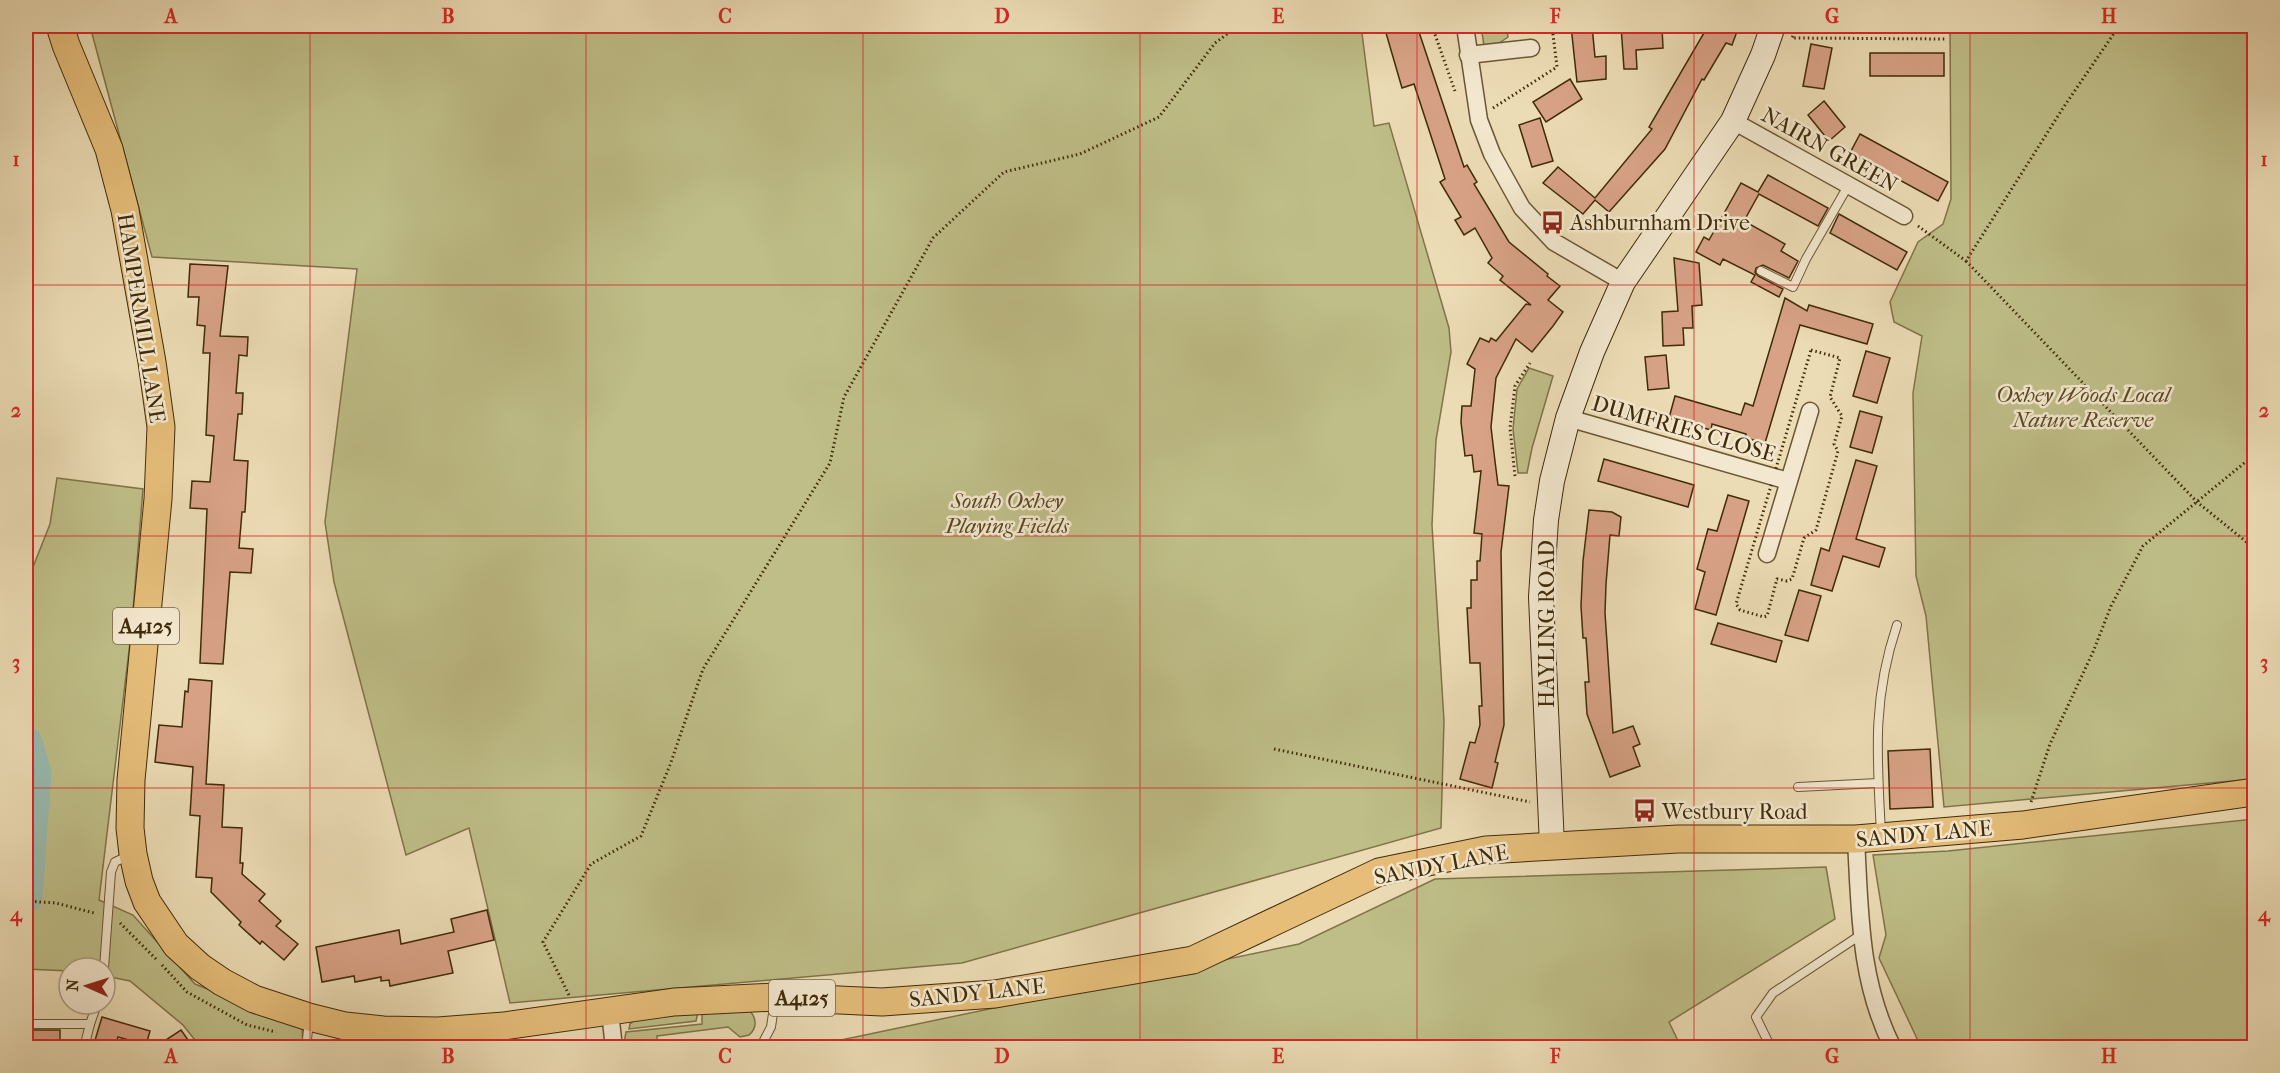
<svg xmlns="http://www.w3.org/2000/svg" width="2280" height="1073" viewBox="0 0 2280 1073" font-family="'IM FELL French Canon',serif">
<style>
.green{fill:#bfbe88;stroke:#807448;stroke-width:1.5}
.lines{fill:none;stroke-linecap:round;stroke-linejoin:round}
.river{stroke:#99bbaf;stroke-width:33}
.building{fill:#d8a286;stroke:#402b09;stroke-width:1.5}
.lane-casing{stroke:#6b5734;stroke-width:10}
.street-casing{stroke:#6b5734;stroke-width:19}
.secondary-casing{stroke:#402b09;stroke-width:26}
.primary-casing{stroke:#402b09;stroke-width:29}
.path{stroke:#402b09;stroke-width:3;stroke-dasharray:1.5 3;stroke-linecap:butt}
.lane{stroke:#f3e8cf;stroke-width:8}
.street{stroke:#f3e8cf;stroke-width:16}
.secondary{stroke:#f3e8cf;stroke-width:24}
.primary{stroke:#e6be7a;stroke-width:27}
.grid{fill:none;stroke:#d62828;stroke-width:1.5;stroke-opacity:0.55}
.labels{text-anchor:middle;stroke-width:5;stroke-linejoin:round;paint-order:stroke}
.shield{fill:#f3e8cf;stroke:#766444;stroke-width:1.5}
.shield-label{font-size:21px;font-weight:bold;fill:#402b09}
.street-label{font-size:22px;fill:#402b09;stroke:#f3e8cf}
.poi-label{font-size:22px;fill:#402b09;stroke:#f3e8cf;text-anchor:start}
.park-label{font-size:22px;font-style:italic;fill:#594822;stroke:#f3e8cf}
.neatline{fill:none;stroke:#d62828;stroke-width:2}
.grid-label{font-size:20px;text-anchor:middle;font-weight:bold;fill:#d62828}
</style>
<rect width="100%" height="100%" fill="#ecdcb5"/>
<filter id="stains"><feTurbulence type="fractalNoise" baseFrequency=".00333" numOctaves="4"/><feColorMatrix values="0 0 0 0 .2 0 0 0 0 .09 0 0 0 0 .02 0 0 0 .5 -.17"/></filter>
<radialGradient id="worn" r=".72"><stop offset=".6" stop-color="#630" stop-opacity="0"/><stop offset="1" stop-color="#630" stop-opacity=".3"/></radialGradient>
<!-- green -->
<g class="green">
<path d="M90 26H1361L1374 126 1389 123 1449 328 1451 352 1436 440 1432 525 1444 721 1441 828 962 963 510 1003 469 828 406 855 334 582 325 522 357 269 152 257Z"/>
<path d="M1481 26H1506L1508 37 1495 46H1484Z"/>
<path d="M1950 26H2254V779L1944 807 1926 616 1916 576 1913 393 1922 336 1894 322 1890 302 1918 242 1943 224 1951 199Z"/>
<path d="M1529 368 1553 376 1532 448 1527 473H1518L1513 429 1517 389Z"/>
<path d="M57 478 143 489 131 634 99 900 133 915 195 984 302 1026 303 1047H199V1045L183 1025 130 981 105 976V968H69V971L26 969V585L50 524Z"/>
<path d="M2254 819V1047H1921L1879 958 1886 935 1873 855 1948 851Z"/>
<path d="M1826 867 1835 919 1669 1022 1681 1047 803 1048 1299 944 1435 879Z"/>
<path d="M702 1011H750C757 1019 757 1028 749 1035L740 1037 728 1027 657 1036V1046L626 1047 624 1043 626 1032 702 1024Z"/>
<path d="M698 1012 696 1021 629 1029 630 1024 635 1020Z"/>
</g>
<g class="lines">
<!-- river -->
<path class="river" d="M26 743 35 773 26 897"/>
</g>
<!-- building -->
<g class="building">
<path d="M1384 26H1417L1464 167 1467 165 1477 182 1474 184 1509 242 1548 274 1547 276 1560 286 1548 300 1563 312 1553 326 1532 352 1516 339 1496 378 1491 427 1494 453 1498 485 1509 486 1501 552 1504 725 1495 762 1498 763 1492 788 1460 779 1470 742 1475 743 1480 725 1479 706H1482L1480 663H1470L1467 608H1471V580H1477V561H1480L1482 534 1474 533 1481 471 1474 472 1472 455 1465 456 1461 422 1462 406H1471L1475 369 1467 364 1480 338 1489 342 1491 338 1496 341 1526 304 1531 305 1500 280 1503 276 1488 263 1492 258 1475 228 1464 235 1455 220 1461 217 1440 182 1445 179 1414 84 1402 88Z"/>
<path d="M1571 26H1592L1595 57 1606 56V79L1577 82Z"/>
<path d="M1621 26H1635V30L1662 28 1663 48 1636 50 1637 69H1624Z"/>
<path d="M1708 26H1739L1732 45 1726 43 1704 80 1702 79 1665 149 1609 212 1595 200 1583 214 1543 183 1558 167 1595 198 1652 129 1649 127Z"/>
<path d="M1811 44 1832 48 1824 89 1803 86Z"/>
<rect x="1870" y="53" width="74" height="23"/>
<path d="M1570 79 1582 99 1546 122 1533 102Z"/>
<path d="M1824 101 1845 127 1829 141 1808 115Z"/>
<path d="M1540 118 1553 161 1532 167 1519 125Z"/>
<path d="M1860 134 1948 182 1938 201 1850 153Z"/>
<path d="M1768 175 1828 208 1818 226 1759 194 1744 221 1785 244 1781 251 1798 261 1789 278 1763 265 1756 268 1755 272 1758 276 1783 289 1779 297 1751 282 1755 275 1723 259 1720 265 1696 252 1704 237 1709 240 1741 183 1758 192Z"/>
<path d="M1839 214 1907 252 1897 270 1830 233Z"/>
<path d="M1674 258 1699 263 1702 305 1692 306 1693 328H1683L1684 345 1663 346 1662 312 1678 311Z"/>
<path d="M190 264 228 266 220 336 248 337 247 356 239 355 236 393H243L242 414H238L234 460 248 461 245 512H242L239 548 253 549 251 573 230 572 223 664 200 663 207 509 190 508 192 481 210 482 214 436 206 435 210 353H203L205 326 197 325 199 297H188Z"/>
<path d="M1785 298 1807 311 1809 305 1873 324 1867 344 1800 325 1765 443 1745 438 1746 434 1712 424 1711 430 1669 418 1675 396 1741 415 1745 403 1753 406Z"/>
<path d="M1866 351 1890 358 1877 403 1853 396Z"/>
<path d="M1666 355 1669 388 1648 390 1645 357Z"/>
<path d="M1860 411 1882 417 1872 453 1850 447Z"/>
<path d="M1604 459 1694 485 1688 507 1598 481Z"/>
<path d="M1856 460 1877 466 1856 539 1885 548 1879 567 1843 556 1832 591 1811 585 1821 548 1829 551Z"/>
<path d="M1728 495 1749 501 1716 615 1695 609 1705 572 1697 569 1708 529 1717 531Z"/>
<path d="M1589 510 1612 512 1621 517 1619 536 1610 535 1606 584 1605 613 1613 733 1633 726 1640 744 1633 747 1640 766 1610 777 1587 714 1585 682H1589L1586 638H1583L1581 606 1583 561Z"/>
<path d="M1799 590 1821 596 1808 641 1785 635Z"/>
<path d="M1718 623 1782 641 1776 662 1711 644Z"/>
<path d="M189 679 212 681 206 784 224 785 222 827 242 828 240 863H243L242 874 265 894 259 901 281 921 276 926 298 944 284 960 262 941 260 944 239 925 241 922 211 892 212 878 196 877 200 816 190 815 193 767 155 762 159 725 182 727 185 691 188 692Z"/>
<path d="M1930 749 1933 807 1890 809 1888 751Z"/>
<path d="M487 910 494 940 448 951 453 973 390 986 389 980 381 981V977L355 982 354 976 322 982 316 947 399 930 401 944 454 932 451 919Z"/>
<path d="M102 1017 150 1031 146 1045 118 1037 115 1047H93Z"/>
<path d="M26 1030H60V1047L26 1044Z"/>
<path d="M181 1030 193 1047H155Z"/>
</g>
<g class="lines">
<defs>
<g id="lane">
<path d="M1761 271 1793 287 1806 259 1848 186"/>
<path d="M1798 787 1878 783"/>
<path d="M1881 833C1877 757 1872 699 1897 625"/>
<path d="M104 968 111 872 115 862 130 855"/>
<path d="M26 1024H90L97 1004"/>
<path d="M307 1039 309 1021"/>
<path d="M84 1048 90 1024"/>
<path d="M760 1048 771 1027 775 1000"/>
<path d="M1771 1048 1756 1017 1773 993 1862 934"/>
</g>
<g id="street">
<path d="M1465 26 1479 120 1492 154 1522 208 1554 242 1623 282"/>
<path d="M1468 55 1531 48"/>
<path d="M1733 121 1904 216"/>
<path d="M1568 418 1788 481"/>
<path d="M1767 554 1810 411"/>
<path d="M1856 839C1860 912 1859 981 1893 1048"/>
<path d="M610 1012 614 1048"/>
</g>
<path id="secondary" d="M1552 846 1541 597 1546 520 1552 481 1568 418 1592 352 1623 282 1733 121 1763 55 1773 26"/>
<path id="primary" d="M60 26 66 45 109 149 125 210 152 362 161 427 158 499 131 780 130 828 133 854 139 881 147 902 176 945 200 967 222 982 254 999 309 1017 345 1026 383 1030 438 1031 504 1026 674 1002 775 997 882 1002 995 994 1193 960 1379 872 1486 850 1678 839H1856L2023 825 2254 792"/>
</defs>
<!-- lane casing -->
<use href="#lane" class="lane-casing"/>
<!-- street casing -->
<use href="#street" class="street-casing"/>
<!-- secondary casing -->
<use href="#secondary" class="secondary-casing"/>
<!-- primary casing -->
<use href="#primary" class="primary-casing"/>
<!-- path -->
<g class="path">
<path d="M1432 26 1456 94"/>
<path d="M1793 36 1792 38 1947 39"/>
<path d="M1493 108 1557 67 1552 26"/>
<path d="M1918 226 1966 261 2063 108 2119 26"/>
<path d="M1966 261 2197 502 2254 548"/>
<path d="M1811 350 1840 358 1830 397 1842 416 1834 444 1838 451 1816 530 1804 538 1792 579 1787 581 1777 579 1767 616 1764 617 1740 610 1736 604Z"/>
<path d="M1515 476 1510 428 1515 386 1530 363"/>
<path d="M1274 749 1530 802"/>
<path d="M2031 802 2050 744 2093 652 2111 606 2143 546 2254 455"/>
<path d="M26 901 56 903 94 913"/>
<path d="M120 923 158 961"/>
<path d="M162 965 187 992 247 1025 276 1032"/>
<path d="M569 995 543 942 591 864 641 836 670 765 703 669 830 463 844 397 933 238 1004 172 1080 154 1159 117 1215 43 1238 26"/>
</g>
<!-- lane -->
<use href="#lane" class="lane"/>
<!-- street -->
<use href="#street" class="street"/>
<!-- secondary -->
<use href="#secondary" class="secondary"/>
<!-- primary -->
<use href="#primary" class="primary"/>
</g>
<!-- grid -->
<path class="grid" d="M310 26V1048M586 26V1048M863 26V1048M1140 26V1048M1417 26V1048M1694 26V1048M1970 26V1048M26 285H2254M26 536H2254M26 788H2254"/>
<!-- icons -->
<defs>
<symbol id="bus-bare" viewBox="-9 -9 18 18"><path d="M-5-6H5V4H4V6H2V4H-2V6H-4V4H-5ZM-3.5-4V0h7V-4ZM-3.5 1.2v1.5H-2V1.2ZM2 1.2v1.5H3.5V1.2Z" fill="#8f2418" stroke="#f3e8cf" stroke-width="2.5" paint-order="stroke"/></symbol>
</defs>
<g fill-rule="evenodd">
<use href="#bus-bare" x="1536" y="206" width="33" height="33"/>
<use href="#bus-bare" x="1628" y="794" width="33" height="33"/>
</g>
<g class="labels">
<!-- shield labels -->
<g class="shield">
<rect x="113" y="608" width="66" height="36" rx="4.5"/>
<rect x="769" y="980" width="66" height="36" rx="4.5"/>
</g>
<g class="shield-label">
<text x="146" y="633">A4125</text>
<text x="802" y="1005">A4125</text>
</g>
<!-- street labels -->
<g class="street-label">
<text transform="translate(1830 149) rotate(29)" y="8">NAIRN GREEN</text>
<text transform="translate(142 318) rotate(81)" y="8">HAMPERMILL LANE</text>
<text transform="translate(1684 428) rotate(16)" y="8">DUMFRIES CLOSE</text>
<text transform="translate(1546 624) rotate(-90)" y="8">HAYLING ROAD</text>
<text transform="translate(1924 833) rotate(-5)" y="8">SANDY LANE</text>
<text transform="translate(1441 864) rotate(-11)" y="8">SANDY LANE</text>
<text transform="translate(977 992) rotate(-6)" y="8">SANDY LANE</text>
</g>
<!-- poi labels -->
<g class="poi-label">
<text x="1570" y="230">Ashburnham Drive</text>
<text x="1662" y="819">Westbury Road</text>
</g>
<!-- park labels -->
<g class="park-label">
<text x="2083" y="402">Oxhey Woods Local<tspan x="2083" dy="25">Nature Reserve</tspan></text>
<text x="1007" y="508">South Oxhey<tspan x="1007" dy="25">Playing Fields</tspan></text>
</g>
</g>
<!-- margin -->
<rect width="2280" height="1073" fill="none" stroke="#ecdcb5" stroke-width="66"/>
<!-- north arrow -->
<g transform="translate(87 986) rotate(273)"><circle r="28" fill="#f3e8cf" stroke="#ab9c80" stroke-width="1.5"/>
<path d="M0-4.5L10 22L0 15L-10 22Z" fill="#8f2418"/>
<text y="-9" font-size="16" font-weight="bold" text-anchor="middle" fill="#402b09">N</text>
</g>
<rect x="33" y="33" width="2214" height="1007" class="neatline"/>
<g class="grid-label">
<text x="171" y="23">A</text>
<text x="448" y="23">B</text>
<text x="725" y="23">C</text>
<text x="1002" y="23">D</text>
<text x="1278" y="23">E</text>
<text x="1555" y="23">F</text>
<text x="1832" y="23">G</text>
<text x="2109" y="23">H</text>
<text x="16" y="166">1</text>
<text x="2264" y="166">1</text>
<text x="16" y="417">2</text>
<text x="2264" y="417">2</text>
<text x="16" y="669">3</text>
<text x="2264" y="669">3</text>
<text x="16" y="921">4</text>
<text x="2264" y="921">4</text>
<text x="171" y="1063">A</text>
<text x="448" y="1063">B</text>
<text x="725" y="1063">C</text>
<text x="1002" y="1063">D</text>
<text x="1278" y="1063">E</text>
<text x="1555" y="1063">F</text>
<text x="1832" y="1063">G</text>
<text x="2109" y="1063">H</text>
</g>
<rect width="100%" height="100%" filter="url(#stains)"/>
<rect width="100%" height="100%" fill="url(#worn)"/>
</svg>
